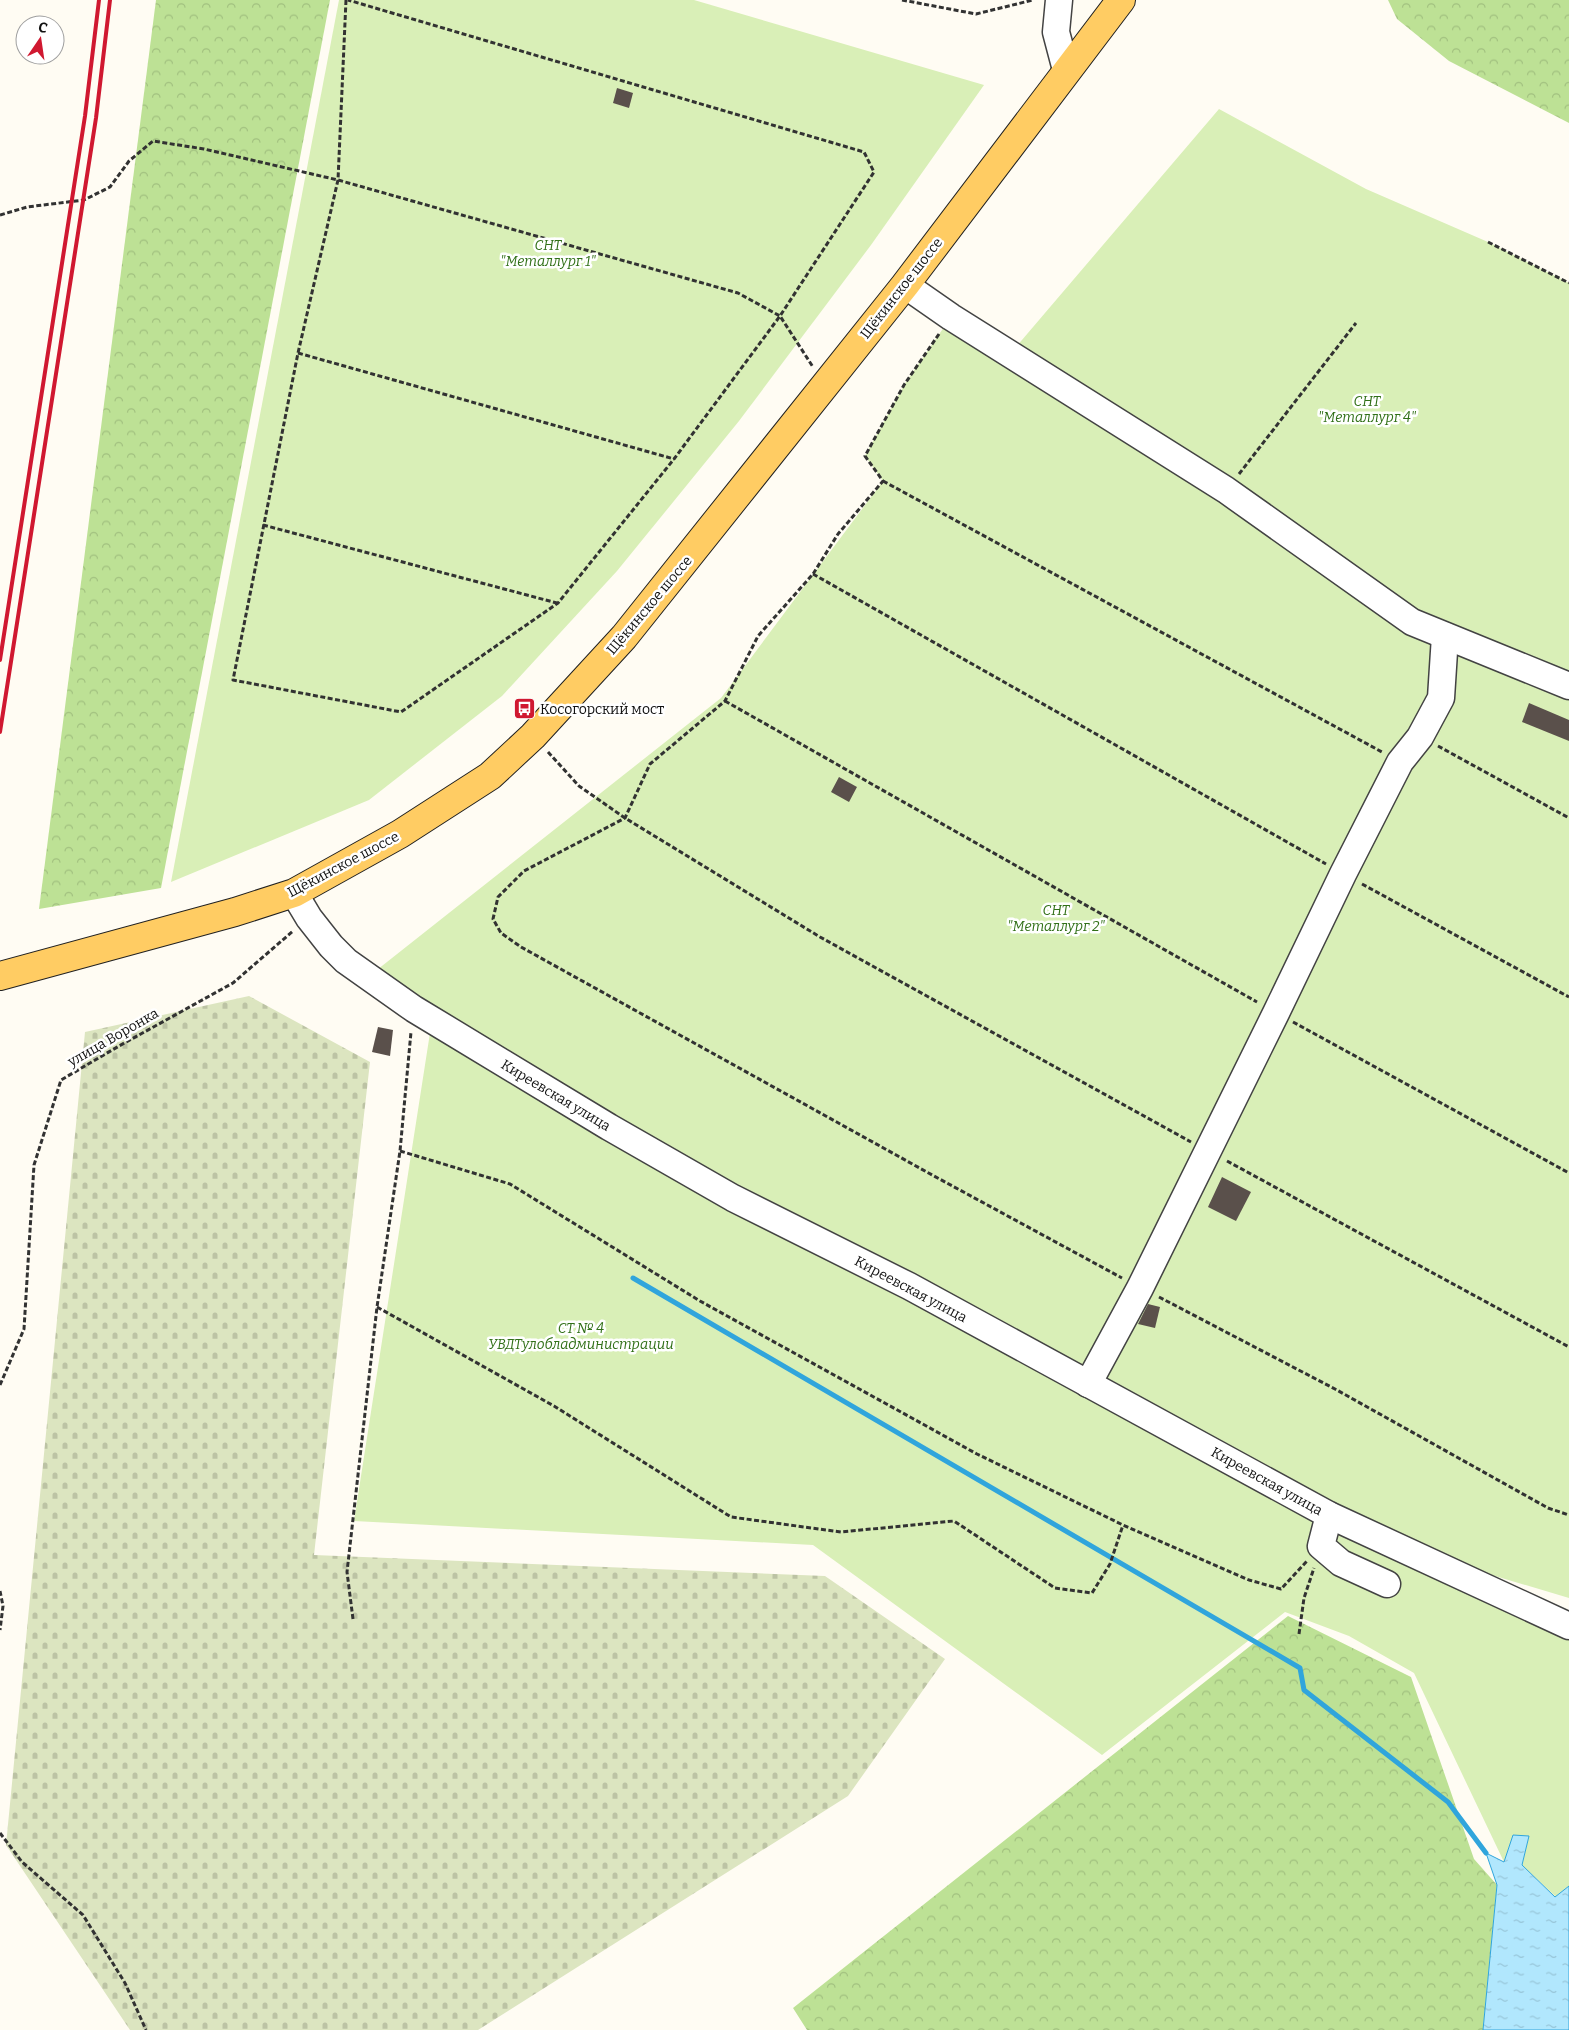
<svg xmlns="http://www.w3.org/2000/svg" width="1569" height="2030" viewBox="0 0 1569 2030" font-family="Bitter,serif">
<style>
.forest{fill:url(#forest-crowns)}
.cemetery{fill:url(#cemetery-stones)}
.park{fill:#d9efb7}
.water{fill:url(#water-ripples);stroke:#30a5dc}
.lines{fill:none;stroke-linecap:round;stroke-linejoin:round}
.stream{stroke:#30a5dc;stroke-width:5}
.building{fill:#5a504b}
.minor-casing{stroke:#434343;stroke-width:29}
.major-casing{stroke:#212121;stroke-width:30}
.path{stroke:#323232;stroke-width:3;stroke-dasharray:5 2.5;stroke-linecap:butt}
.minor{stroke:#fff;stroke-width:26}
.major{stroke:#ffcc63;stroke-width:28}
.rail{stroke:#d01830;stroke-width:4}
.labels{text-anchor:middle;stroke-width:5;stroke-linejoin:round;paint-order:stroke}
.park-label{font-size:14px;font-style:italic;fill:#317018;stroke:#fff}
.street-label{font-size:14px;fill:#101010;stroke:#fff}
.poi-label{font-size:14px;fill:#101010;stroke:#fff;text-anchor:start}
</style>
<defs>
<pattern id="forest-crowns" width="20" height="18" patternUnits="userSpaceOnUse" patternTransform="scale(1.25)"><rect width="20" height="18" fill="#bde195"/><path d="M2 6a3 3 0 1 1 6 0M12 15a3 3 0 1 1 6 0" fill="none" stroke="#a1c07f"/></pattern>
<pattern id="cemetery-stones" width="16" height="16" patternUnits="userSpaceOnUse" patternTransform="scale(1.25)"><rect width="16" height="16" fill="#dce5c0"/><path d="M2 7V4a2 2 0 0 1 4 0v3zM10 15v-3a2 2 0 0 1 4 0v3z" fill="#bcc3a4"/></pattern>
<pattern id="water-ripples" width="26" height="14" patternUnits="userSpaceOnUse" patternTransform="scale(1.25)"><rect width="26" height="14" fill="#b1e7fd"/><path d="M2 4q2-2 4 0t4 0M15 11q2-2 4 0t4 0" fill="none" stroke="#97c5d8"/></pattern>
</defs>
<rect width="100%" height="100%" fill="#fffcf3"/>
<!-- forest -->
<g class="forest">
<path d="M156 0H330L161 888 39 909Z"/>
<path d="M1388 0H1569V123L1449 61 1397 19Z"/>
<path d="M1288 1616 1411 1677 1474 1859 1497 1885 1483 2030H807L793 2008Z"/>
</g>
<!-- cemetery -->
<path class="cemetery" d="M249 996 370 1062 314 1555 825 1576 945 1659 848 1796 478 2030H130L6 1845 85 1032Z"/>
<!-- park -->
<g class="park">
<path d="M339 0H694L984 85 871 245 739 421 617 571 502 696 369 800 171 882Z"/>
<path d="M1219 109 1366 189 1488 242 1569 283V1598L1398 1547 1569 1626V1886L1556 1897 1522 1865 1529 1836 1504 1862 1414 1673 1349 1636 1285 1612 1102 1755 813 1545 354 1521 432 1020 368 977 721 698 883 481 865 456 904 385 951 317 1010 354Z"/>
</g>
<!-- water -->
<path class="water" d="M1513 1835 1529 1836 1522 1865 1555 1897 1569 1886V2030H1483L1497 1885 1486 1853 1504 1862Z"/>
<g class="lines">
<!-- stream -->
<path class="stream" d="M633 1278 1300 1668 1304 1690 1448 1802 1486 1853"/>
</g>
<!-- building -->
<g class="building">
<path d="M617 88 633 93 629 108 613 103Z"/>
<path d="M1529 703 1569 720V741L1522 722Z"/>
<path d="M839 777 857 787 849 802 831 792Z"/>
<path d="M378 1027 393 1030 390 1056 372 1052Z"/>
<path d="M1222 1177 1251 1192 1236 1221 1208 1207Z"/>
<path d="M1148 1304 1160 1307 1155 1328 1138 1324Z"/>
</g>
<g class="lines">
<defs>
<g id="minor">
<path d="M1059 0 1056 32 1066 70"/>
<path d="M905 285 951 317 1226 490 1412 622 1569 686"/>
<path d="M294 893 309 918 331 946 346 961 414 1009 609 1127 733 1198 909 1286 1329 1515 1569 1626"/>
<path d="M1088 1384 1140 1288 1276 1013 1343 874 1400 762 1420 737 1441 698 1445 636"/>
<path d="M1329 1515 1321 1546 1341 1563 1387 1584"/>
</g>
<path id="major" d="M0 976 235 912 294 893 400 834 490 776 533 736 624 637 905 285 1121 0"/>
</defs>
<!-- minor casing -->
<use href="#minor" class="minor-casing"/>
<!-- major casing -->
<use href="#major" class="major-casing"/>
<!-- path -->
<g class="path">
<path d="M346 0 338 180 298 353 233 680 401 712 558 603 674 459 780 316 874 172 864 152 348 0"/>
<path d="M902 0 976 14 1033 0"/>
<path d="M0 215 27 207 84 200 110 187 129 161 153 141 204 149 338 180 738 293 780 316 813 367"/>
<path d="M1488 242 1569 283"/>
<path d="M939 334 904 385 865 456 883 481 838 534 813 574 758 636 725 701 650 764 625 818 524 871 498 897 493 919 501 933 521 947 934 1176 1122 1278"/>
<path d="M298 353 674 459"/>
<path d="M1239 474 1356 323"/>
<path d="M883 481 1382 752"/>
<path d="M263 525 557 603"/>
<path d="M813 574 1326 864"/>
<path d="M725 701 1257 1002"/>
<path d="M1438 746 1569 818"/>
<path d="M548 752 579 786 625 818 820 937 1191 1142"/>
<path d="M1362 884 1569 997"/>
<path d="M1293 1022 1569 1173"/>
<path d="M400 1151 510 1184 700 1301 977 1454 1123 1525 1249 1580 1281 1589 1307 1561"/>
<path d="M1227 1161 1569 1347"/>
<path d="M1159 1297 1335 1389 1548 1508 1569 1515"/>
<path d="M377 1307 554 1406 731 1517 841 1532 954 1521 1055 1588 1092 1593 1110 1564 1123 1525"/>
<path d="M0 1385 24 1329 34 1165 61 1080 119 1046 233 983 293 931"/>
<path d="M0 1591 3 1606 0 1630"/>
<path d="M353 1619 347 1572 377 1307 400 1151 411 1032"/>
<path d="M1299 1634 1304 1598 1314 1568"/>
<path d="M0 1833 22 1862 83 1915 125 1983 146 2030"/>
</g>
<!-- minor -->
<use href="#minor" class="minor"/>
<!-- major -->
<use href="#major" class="major"/>
<!-- rail -->
<g class="rail">
<path d="M0 660 85 116 99 0"/>
<path d="M0 732 96 118 110 0"/>
</g>
</g>
<!-- icons -->
<defs>
<symbol id="bus-square" viewBox="-11 -11 22 22"><rect x="-9" y="-9" width="18" height="18" rx="4" fill="#d01830" stroke="#fff"/><path d="M-5-6H5V4H4V6H2V4H-2V6H-4V4H-5ZM-3.5-4V0h7V-4ZM-3.5 1.2v1.5H-2V1.2ZM2 1.2v1.5H3.5V1.2Z" fill="#fff"/></symbol>
</defs>
<g fill-rule="evenodd">
<use href="#bus-square" x="512" y="696" width="25" height="25"/>
</g>
<g class="labels">
<!-- park labels -->
<g class="park-label">
<text x="548" y="250">СНТ<tspan x="548" dy="16">"Металлург 1"</tspan></text>
<text x="1367" y="406">СНТ<tspan x="1367" dy="16">"Металлург 4"</tspan></text>
<text x="1056" y="915">СНТ<tspan x="1056" dy="16">"Металлург 2"</tspan></text>
<text x="581" y="1333">СТ № 4<tspan x="581" dy="16">УВДТулобладминистрации</tspan></text>
</g>
<!-- street labels -->
<g class="street-label">
<text transform="translate(901 288) rotate(-52)" y="5">Щёкинское шоссе</text>
<text transform="translate(649 605) rotate(-50)" y="5">Щёкинское шоссе</text>
<text transform="translate(343 864) rotate(-28)" y="5">Щёкинское шоссе</text>
<text transform="translate(113 1037) rotate(-30)" y="5">улица Воронка</text>
<text transform="translate(556 1095) rotate(31)" y="5">Киреевская улица</text>
<text transform="translate(911 1289) rotate(28)" y="5">Киреевская улица</text>
<text transform="translate(1267 1481) rotate(29)" y="5">Киреевская улица</text>
</g>
<!-- poi labels -->
<g class="poi-label">
<text x="540" y="714">Косогорский мост</text>
</g>
</g>
<!-- north arrow -->
<g transform="translate(40 40) rotate(13)"><circle r="24" fill="#ffffff" stroke="#9f9f9f"/>
<path d="M0-4L9 19L0 12L-9 19Z" fill="#d01830"/>
<text y="-8" font-size="14" font-weight="bold" text-anchor="middle" fill="#101010">С</text>
</g>
</svg>
